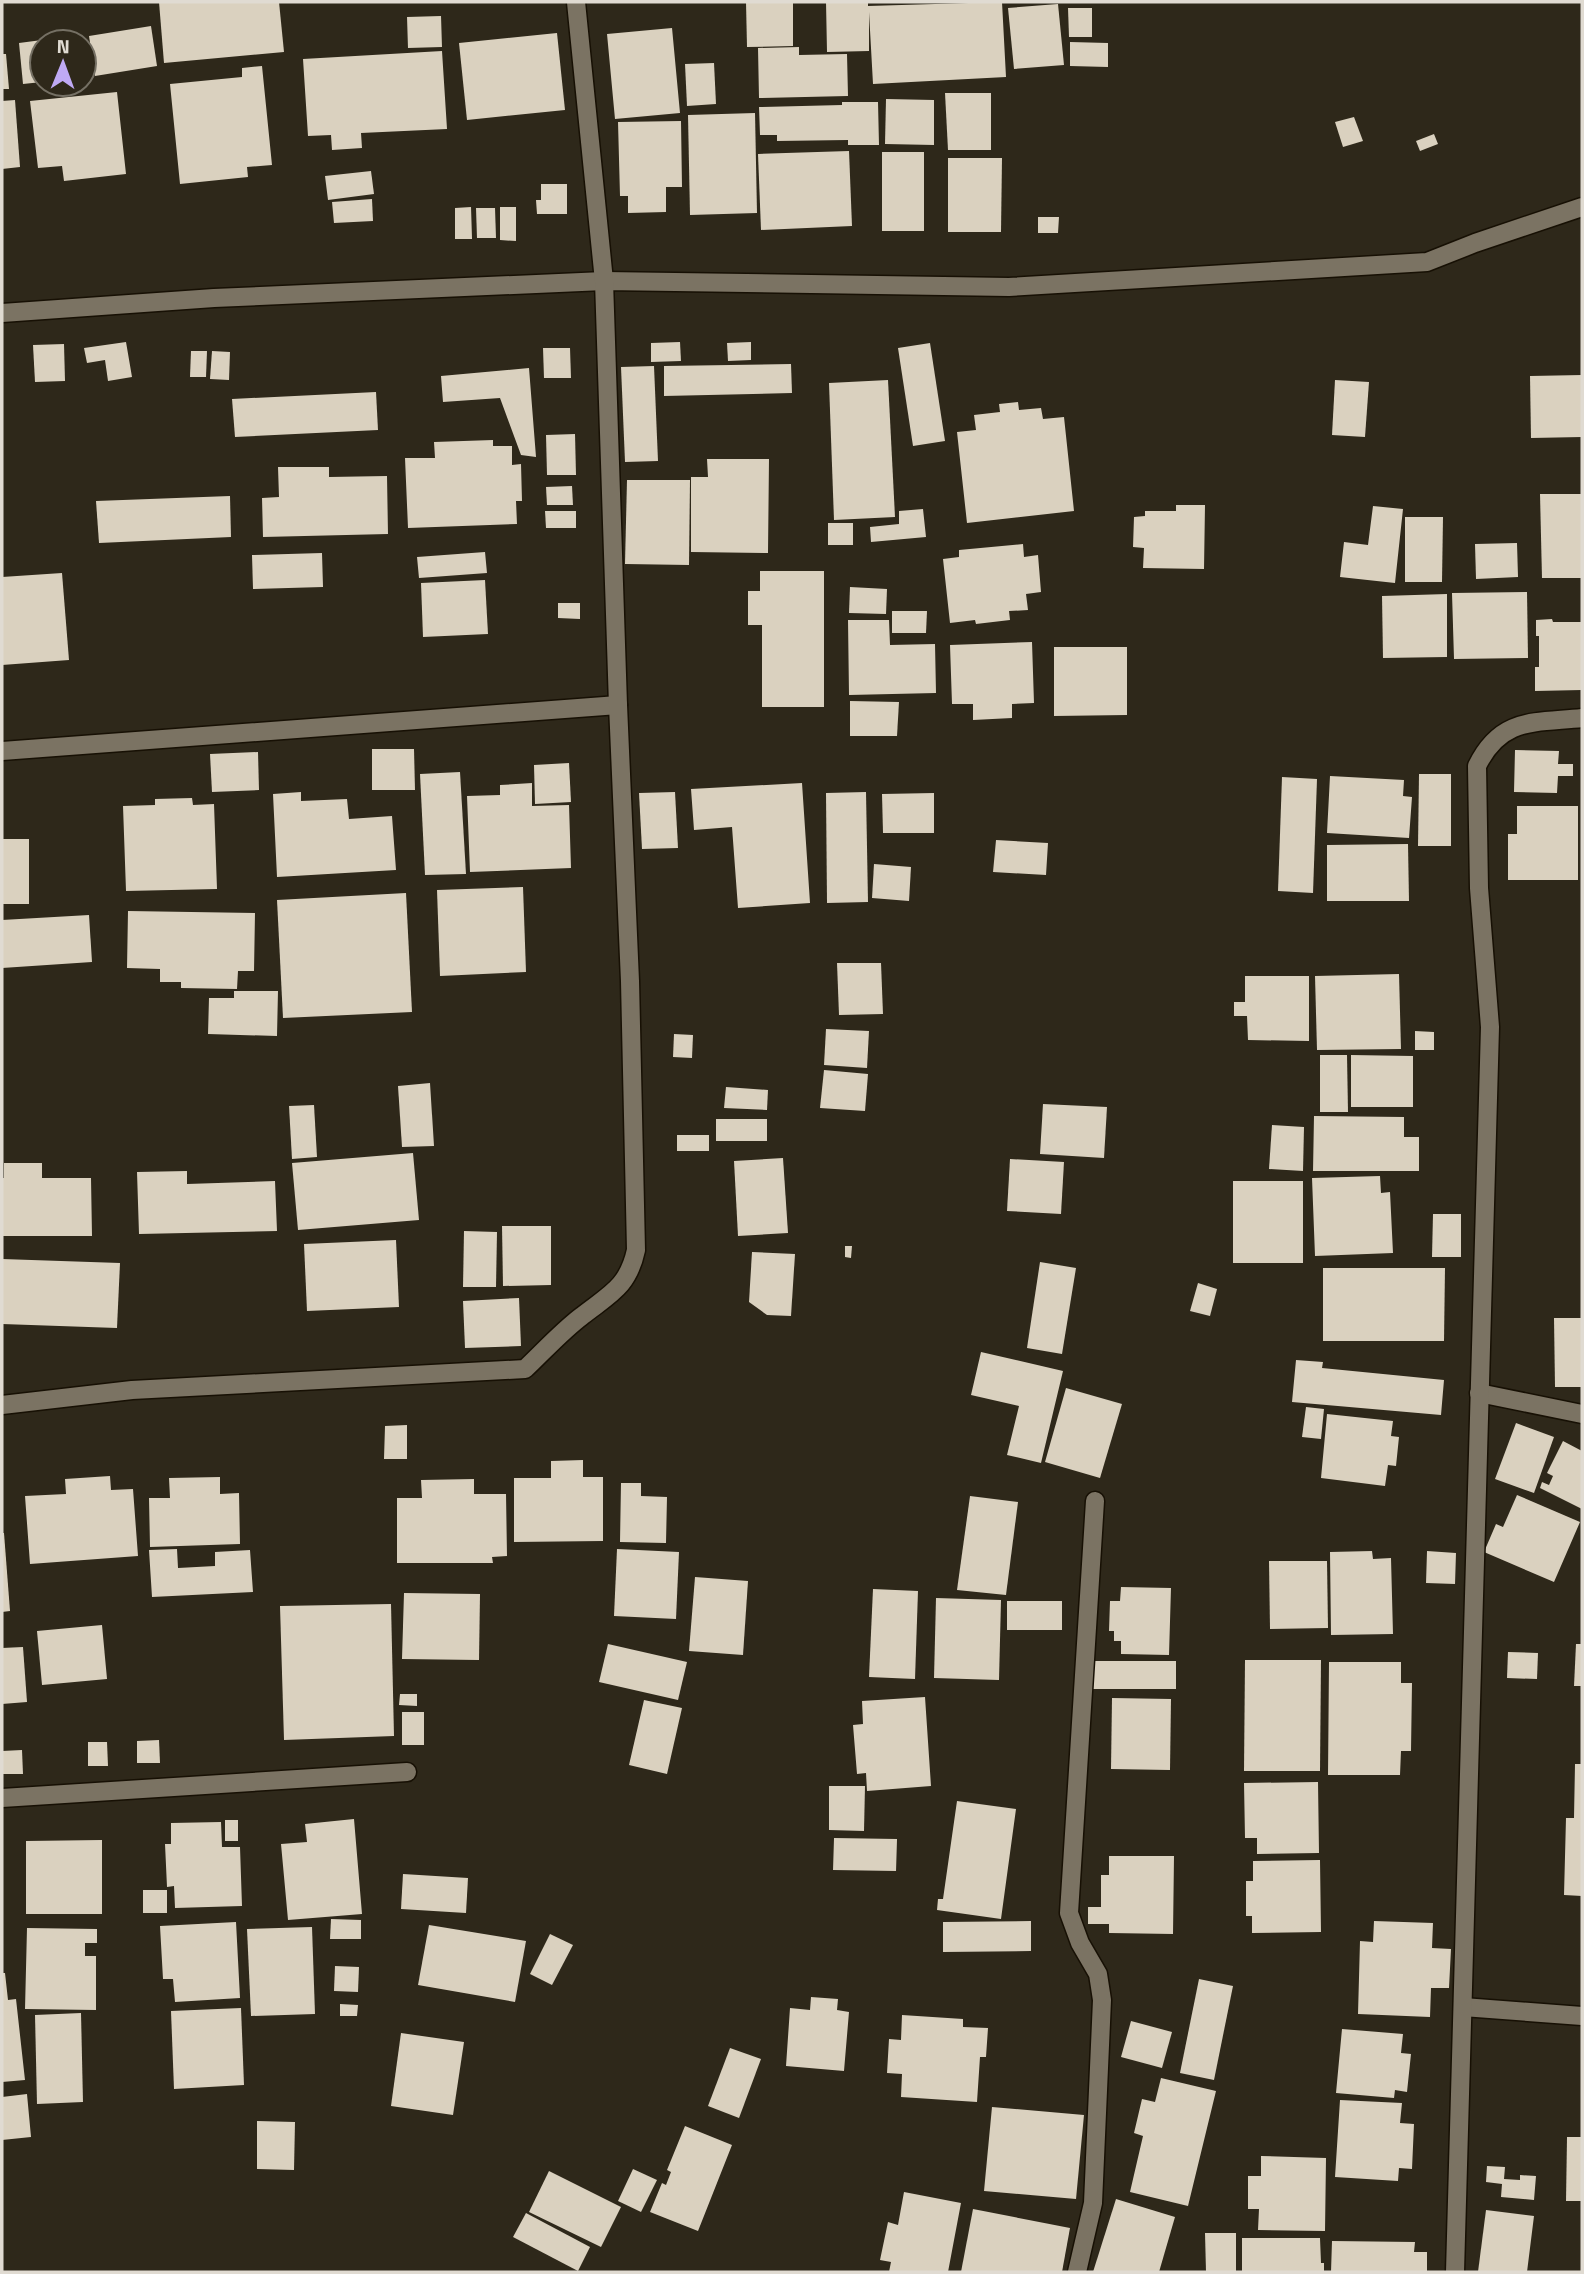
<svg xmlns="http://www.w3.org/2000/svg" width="1584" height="2274" viewBox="0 0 1584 2274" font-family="'Titillium Web',sans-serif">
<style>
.building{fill:#dad1bf}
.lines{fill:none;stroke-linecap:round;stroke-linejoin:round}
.street-casing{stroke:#171004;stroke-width:21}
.street{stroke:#7b7363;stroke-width:18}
</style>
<rect width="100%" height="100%" fill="#2e281a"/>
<!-- building -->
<g class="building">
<path d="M159 2H279L284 52 164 63Z"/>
<path d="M746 2H793V46L747 47Z"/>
<path d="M826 2H868V6L1002 2 1006 77 873 84 869 12V51L827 52Z"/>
<path d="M1058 4 1064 65 1014 69 1008 8Z"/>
<path d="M1068 8H1092V37H1069Z"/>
<path d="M441 16 442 47 408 48 407 17Z"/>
<path d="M151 26 157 66 95 76 89 36Z"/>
<path d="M672 28 680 113 615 119 607 34Z"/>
<path d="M557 33 565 110 467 120 459 43Z"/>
<path d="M82 36 83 42H42V40Z"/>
<path d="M42 40V82L23 84 19 43Z"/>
<path d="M1070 42 1108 43V67L1070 66Z"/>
<path d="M799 47V55L847 54 848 96 759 98 758 48Z"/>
<path d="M442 51 447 129 361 133 362 148 332 150 331 135 308 136 303 59Z"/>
<path d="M2 54H6L9 89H2Z"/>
<path d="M714 63 716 104 687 106 685 64Z"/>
<path d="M262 66 272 165 247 167 248 177 180 184 170 84 242 77V68Z"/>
<path d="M117 92 126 174 64 181 62 166 38 168 30 101Z"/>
<path d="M945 93H991V150H948Z"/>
<path d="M886 99 934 100V145L885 144Z"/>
<path d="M15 100 20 167 2 169V101Z"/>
<path d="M842 102H878L879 145H848V140L777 141V135H760L759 107 842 105Z"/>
<path d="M755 113 757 213 690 215 688 115Z"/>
<path d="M1354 117 1363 141 1343 147 1335 122Z"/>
<path d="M681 121 682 187H666V212L628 213V196H620L618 122Z"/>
<path d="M1434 134 1438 144 1420 151 1416 141Z"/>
<path d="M849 151 852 226 761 230 758 154Z"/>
<rect x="882" y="152" width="42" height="79"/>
<path d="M948 158H1002L1001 232H948Z"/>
<path d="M371 171 374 194 328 200 325 176Z"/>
<path d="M541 184H567V214H537L536 200H541Z"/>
<path d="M372 199 373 221 334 223 332 202Z"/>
<path d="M471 207 472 239H455V208Z"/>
<path d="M500 207H516V241L500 240Z"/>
<path d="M476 208H495L496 238H477Z"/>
<path d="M1038 217H1059L1058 233H1038Z"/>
<path d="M126 342 132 377 108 381 105 360 87 363 84 348Z"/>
<path d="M680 342 681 361 651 362V343Z"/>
<path d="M751 342V360L728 361 727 343Z"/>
<path d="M930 343 945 441 913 446 898 348Z"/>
<path d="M64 344 65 381 35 382 33 345Z"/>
<path d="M543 348H570L571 378H544Z"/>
<path d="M191 351H207L206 377H190Z"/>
<path d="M212 351 230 352 229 380 210 379Z"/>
<path d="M791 364 792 393 664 396V366Z"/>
<path d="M654 366 658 461 625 462 621 367Z"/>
<path d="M529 368 536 457 521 455 500 398 443 402 441 376Z"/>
<path d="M1582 375V437L1531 438 1530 376Z"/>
<path d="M888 380 895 517 834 520 829 383Z"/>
<path d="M1335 380 1369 382 1365 437 1332 435Z"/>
<path d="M376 392 378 430 235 437 232 399Z"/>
<path d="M1018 402 1019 410 1041 408 1043 419 1064 417 1074 511 967 523 957 432 976 430 974 415 1000 412 999 404Z"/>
<path d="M575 434 576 475H547L546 435Z"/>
<path d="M493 440V446H512V465L521 464 522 501H516L517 524 408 528 405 458H435L434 442Z"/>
<path d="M707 459H769L768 553 691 552V477H708Z"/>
<path d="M278 467H329V477L387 476 388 534 263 537 262 498 279 497Z"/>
<path d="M627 480H690L689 565 625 564Z"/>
<path d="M572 486 573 505H547L546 487Z"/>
<path d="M1540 494H1582V578H1542Z"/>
<path d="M230 496 231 537 99 543 96 501Z"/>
<path d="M1176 505H1205L1204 569 1143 568 1144 548 1133 547 1134 517 1145 516V511H1176Z"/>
<path d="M1373 506 1403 509 1395 583 1340 577 1344 542 1368 545Z"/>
<path d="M923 509 926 537 871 542 870 527 899 524V511Z"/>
<path d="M545 511H576V528H546Z"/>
<path d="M1405 517H1443L1442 582H1405Z"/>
<rect x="828" y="523" width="25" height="22"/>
<path d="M1517 543 1518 577 1476 579 1475 544Z"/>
<path d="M1023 544 1024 557 1038 555 1041 592 1026 594 1028 610 1009 611 1010 620 976 624 975 620 950 623 943 559 959 557V550Z"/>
<path d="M485 552 487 573 419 578 417 557Z"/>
<path d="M322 553 323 587 253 589 252 555Z"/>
<path d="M760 571H824V707H762V625H748V591H760Z"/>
<path d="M62 573 69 660 2 665V577Z"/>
<path d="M485 580 488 634 423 637 421 583Z"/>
<path d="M850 587 887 589 886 614 849 613Z"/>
<path d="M1527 592 1528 658 1454 659 1452 593Z"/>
<path d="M1447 594V657L1383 658 1382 596Z"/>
<path d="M558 603H580V619L558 618Z"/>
<path d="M892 611H927L926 633H892Z"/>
<path d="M1552 619 1553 622H1582V690L1535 691V667H1539V636H1536V620Z"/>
<path d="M848 620H889L890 645 935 644 936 693 849 695Z"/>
<path d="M1032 642 1034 703 1012 704V718L973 720V704H952L950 645Z"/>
<path d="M1054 647H1127V715L1054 716Z"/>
<path d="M850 701 899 702 897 736H850Z"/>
<path d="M372 749H414L415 790H372Z"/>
<path d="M1515 750 1559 751 1558 764H1573V776H1558L1557 793 1514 792Z"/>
<path d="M258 752 259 790 212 792 210 754Z"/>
<path d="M569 763 571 802 535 804 534 765Z"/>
<path d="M460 772 466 874 425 875 420 774Z"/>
<path d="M1419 774H1451V846H1418Z"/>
<path d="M1330 776 1404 780 1403 796 1412 797 1409 838 1327 833Z"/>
<path d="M1282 777 1317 779 1313 893 1278 891Z"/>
<path d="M532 783V806L569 805 571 868 470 872 467 796 500 795V785Z"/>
<path d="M802 783 810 903 738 908 732 827 694 830 691 789Z"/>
<path d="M301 792V801L347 799 349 819 392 816 396 870 277 877 273 794Z"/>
<path d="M675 792 678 848 642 849 639 793Z"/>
<path d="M866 792 868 902 827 903 826 793Z"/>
<path d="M934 793V833H883L882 794Z"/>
<path d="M192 798 193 805 214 804 217 889 126 891 123 806 155 805V799Z"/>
<path d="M1517 806H1578V880H1508V834H1517Z"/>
<rect x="2" y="839" width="27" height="65"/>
<path d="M996 840 1048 843 1046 875 993 872Z"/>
<path d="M1408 844 1409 901H1327V845Z"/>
<path d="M874 864 911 867 909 901 872 898Z"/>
<path d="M523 887 526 972 440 976 437 890Z"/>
<path d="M406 893 412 1012 283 1018 277 900Z"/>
<path d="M128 911 255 913 254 971H238L237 989 181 988V982H160V969L127 968Z"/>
<path d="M89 915 92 962 2 968V920Z"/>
<path d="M837 963H881L883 1014 839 1015Z"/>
<path d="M1399 974 1401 1049 1317 1050 1315 976Z"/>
<path d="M1245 976H1309V1041L1248 1040 1247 1016H1234V1002H1245Z"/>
<path d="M234 991H278L277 1036 208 1034 209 998H234Z"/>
<path d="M826 1029 869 1031 867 1068 824 1065Z"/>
<path d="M1415 1031 1434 1032V1050H1415Z"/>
<path d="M674 1034 693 1035 692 1058 673 1057Z"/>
<path d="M1320 1055H1347L1348 1112H1320Z"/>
<path d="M1351 1055 1413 1056V1107H1351Z"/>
<path d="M824 1070 868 1074 865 1111 820 1108Z"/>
<path d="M430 1083 434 1146 402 1147 398 1086Z"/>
<path d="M726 1087 768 1090 767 1110 724 1108Z"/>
<path d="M1043 1104 1107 1107 1104 1158 1040 1154Z"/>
<path d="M314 1105 317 1157 292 1159 289 1106Z"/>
<path d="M1314 1116 1404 1117V1137H1419V1171H1313Z"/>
<rect x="716" y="1119" width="51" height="22"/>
<path d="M1272 1125 1304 1127 1303 1171 1269 1169Z"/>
<rect x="677" y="1135" width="32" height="16"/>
<path d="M413 1153 419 1220 298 1230 292 1163Z"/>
<path d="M783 1158 788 1233 738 1236 734 1161Z"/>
<path d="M1010 1159 1064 1162 1061 1214 1007 1211Z"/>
<path d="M4 1163H42V1178H91L92 1236H2V1178H4Z"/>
<path d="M187 1171V1184L275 1181 277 1231 139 1234 137 1172Z"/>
<path d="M1380 1176 1381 1193 1390 1192 1393 1253 1315 1256 1312 1178Z"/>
<rect x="1233" y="1181" width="70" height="82"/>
<path d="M1433 1214H1461V1257H1432Z"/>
<path d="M502 1226H551V1285L503 1286Z"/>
<path d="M464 1231 497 1232 496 1287H463Z"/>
<path d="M396 1240 399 1307 307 1311 304 1244Z"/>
<path d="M845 1246H852L851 1258 845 1257Z"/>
<path d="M752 1252 795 1254 791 1316 767 1315 749 1302Z"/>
<path d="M2 1259 120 1263 117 1328 2 1324Z"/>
<path d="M1040 1262 1076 1268 1062 1354 1027 1348Z"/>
<path d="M1323 1268H1445L1444 1341H1323Z"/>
<path d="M1198 1283 1217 1289 1210 1316 1190 1311Z"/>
<path d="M519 1298 521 1346 465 1348 463 1301Z"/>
<path d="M1554 1318H1582V1387H1555Z"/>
<path d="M981 1352 1063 1371 1041 1463 1007 1455 1019 1406 971 1395Z"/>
<path d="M1296 1360 1323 1362 1322 1368 1444 1380 1441 1415 1292 1402Z"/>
<path d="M1066 1388 1122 1404 1100 1478 1045 1462Z"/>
<path d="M1306 1407 1324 1409 1321 1439 1302 1437Z"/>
<path d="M1327 1414 1393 1421 1391 1436 1399 1437 1396 1466 1388 1465 1385 1486 1321 1478Z"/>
<path d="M1516 1423 1554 1437 1534 1493 1495 1479Z"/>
<path d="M407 1425V1459H384L385 1426Z"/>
<path d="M1563 1441 1582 1451V1509L1540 1488 1542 1482 1549 1485 1553 1476 1547 1473Z"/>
<path d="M583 1460V1477H603V1541L514 1542V1478H551V1461Z"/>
<path d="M110 1476 111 1490 133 1489 138 1556 30 1564 25 1496 66 1494 65 1479Z"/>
<path d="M220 1477V1494L239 1493 240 1544 150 1547 149 1498H170L169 1478Z"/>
<path d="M474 1479V1494H506L507 1556 492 1557 493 1563H397V1498H422L421 1480Z"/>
<path d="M621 1483H641V1496L667 1497 666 1543 620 1542Z"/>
<path d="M1517 1495 1580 1522 1554 1582 1484 1552 1496 1524 1503 1527Z"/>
<path d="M970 1496 1018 1502 1006 1595 957 1590Z"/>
<path d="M2 1533H4L10 1611 2 1612Z"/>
<path d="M177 1549 178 1568 215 1566V1552L250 1550 253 1592 152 1597 149 1550Z"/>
<path d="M617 1549 679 1552 676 1619 614 1616Z"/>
<path d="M1372 1551 1373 1559 1391 1558 1393 1634 1331 1635 1330 1552Z"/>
<path d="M1427 1551 1456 1553 1455 1584 1426 1583Z"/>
<path d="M1269 1561H1327L1328 1628 1270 1629Z"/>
<path d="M695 1577 748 1581 743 1655 689 1651Z"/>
<path d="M1121 1587 1171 1588 1169 1655 1121 1654V1641H1114V1631H1109L1110 1601H1120Z"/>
<path d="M873 1589 918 1591 915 1679 869 1677Z"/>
<path d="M404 1593 480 1594 479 1660 402 1659Z"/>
<path d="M936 1598 1001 1600 999 1680 934 1678Z"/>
<rect x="1007" y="1601" width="55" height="29"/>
<path d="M391 1604 394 1736 284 1740 280 1606Z"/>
<path d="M102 1625 107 1679 42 1685 37 1631Z"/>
<path d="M608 1644 687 1662 678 1700 599 1682Z"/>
<path d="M1576 1644H1582V1686H1574Z"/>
<path d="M23 1647 27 1702 2 1704V1648Z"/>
<path d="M1508 1652 1538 1653 1537 1679 1507 1678Z"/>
<path d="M1245 1660H1321L1320 1771H1244Z"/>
<path d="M1094 1661H1176V1689H1093Z"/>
<path d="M1329 1662H1401V1683H1412L1411 1751H1401L1400 1775H1328Z"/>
<path d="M400 1694H417V1706L399 1705Z"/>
<path d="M925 1697 931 1786 867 1791 866 1773 857 1774 853 1725 863 1724 862 1701Z"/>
<path d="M1112 1698 1171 1699 1170 1770 1111 1769Z"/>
<path d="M644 1700 682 1708 667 1774 629 1765Z"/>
<rect x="402" y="1712" width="22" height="33"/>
<path d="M159 1740 160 1763H137V1741Z"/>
<path d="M88 1742H107L108 1766H88Z"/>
<path d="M22 1750 23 1774H2V1751Z"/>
<path d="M1575 1764H1582V1896L1564 1895 1566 1818H1574Z"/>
<path d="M1318 1782 1319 1853 1257 1854V1838H1245L1244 1783Z"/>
<path d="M829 1786H865L864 1831 829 1830Z"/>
<path d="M957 1801 1016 1809 1001 1919 937 1910 938 1899H943Z"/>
<path d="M354 1819 362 1914 288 1920 281 1844 307 1842 305 1824Z"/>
<rect x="225" y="1820" width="13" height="21"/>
<path d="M221 1822 222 1847H240L242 1906 175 1908 174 1886 167 1887 165 1844H171V1823Z"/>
<path d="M834 1838 897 1839 896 1871 833 1870Z"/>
<path d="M102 1840V1914H26V1841Z"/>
<path d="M1109 1856H1174L1173 1934 1109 1933V1924H1088V1907H1101V1875H1109Z"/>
<path d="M1320 1860 1321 1932 1252 1933V1916H1246V1881H1253V1861Z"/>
<path d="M403 1874 468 1878 466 1913 401 1909Z"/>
<rect x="143" y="1890" width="24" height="23"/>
<path d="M331 1919 361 1920V1939H330Z"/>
<path d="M1031 1921V1951L943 1952V1922Z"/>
<path d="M1374 1921 1433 1923 1432 1948 1451 1949 1449 1988H1431L1430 2017 1358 2014 1360 1941 1373 1942Z"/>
<path d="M236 1922 240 1998 175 2002 173 1979H163L160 1926Z"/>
<path d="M429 1925 526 1941 515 2002 418 1985Z"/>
<path d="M312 1927 315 2014 251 2016 247 1929Z"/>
<path d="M27 1928 97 1929V1943H85V1956H96V2010L25 2009Z"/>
<path d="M550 1934 573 1945 552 1985 530 1974Z"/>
<path d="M335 1966 359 1967 358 1992 334 1991Z"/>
<path d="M2 1973H5L8 2000 16 1999 25 2080 2 2082Z"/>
<path d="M1199 1979 1233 1986 1214 2080 1180 2073Z"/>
<path d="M811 1997 838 1999 837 2010 849 2012 844 2071 786 2066 790 2008 810 2010Z"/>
<path d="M340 2004 358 2005 357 2016H340Z"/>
<path d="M241 2008 244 2085 174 2089 171 2011Z"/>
<path d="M81 2013 83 2102 37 2104 35 2015Z"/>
<path d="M902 2015 963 2019V2027L988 2028 986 2057H980L977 2102 901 2097 902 2074 887 2073 889 2039 901 2040Z"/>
<path d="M1131 2021 1172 2032 1162 2068 1121 2057Z"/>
<path d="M1342 2029 1403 2034 1401 2053 1411 2054 1407 2092 1395 2090 1394 2098 1336 2093Z"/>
<path d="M401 2033 464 2042 453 2115 391 2106Z"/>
<path d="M730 2048 761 2059 739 2118 708 2106Z"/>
<path d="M1161 2078 1216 2091 1188 2206 1130 2192 1143 2136 1134 2133 1142 2099 1155 2102Z"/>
<path d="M27 2094 31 2137 2 2140V2097Z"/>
<path d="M1340 2100 1402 2103 1400 2123 1414 2124 1412 2169 1399 2168 1398 2181 1335 2177Z"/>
<path d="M992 2107 1084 2115 1076 2199 984 2191Z"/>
<path d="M257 2121 295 2122 294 2170 257 2169Z"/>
<path d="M685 2126 732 2145 698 2231 650 2212 662 2183 666 2185 671 2172 667 2170Z"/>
<path d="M1567 2137H1582V2201H1566Z"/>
<path d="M1261 2156 1326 2158 1325 2231 1258 2230 1259 2209H1248V2176H1261Z"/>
<path d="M1487 2166 1505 2167 1504 2179 1520 2180V2175L1536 2176 1534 2200 1501 2197 1502 2184 1486 2182Z"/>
<path d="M633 2169 657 2180 641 2212 618 2201Z"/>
<path d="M549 2171 621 2207 601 2247 529 2212Z"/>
<path d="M904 2192 961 2203 948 2272H889L891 2262 880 2260 888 2222 898 2225Z"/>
<path d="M1116 2199 1175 2217 1159 2272H1093Z"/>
<path d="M973 2209 1070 2228 1062 2272H961Z"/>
<path d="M1486 2210 1534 2216 1527 2272H1478Z"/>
<path d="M526 2213 590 2247 578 2271 513 2237Z"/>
<path d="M1205 2233H1236V2272H1206Z"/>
<path d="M1242 2238H1320L1321 2263H1324V2272H1242Z"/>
<path d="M1332 2241 1415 2242 1414 2252H1427V2272H1331Z"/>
</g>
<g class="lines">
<defs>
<g id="street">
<path d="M2 313 214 298 604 281 1009 287 1427 262 1475 243 1582 207"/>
<path d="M2 751 618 705"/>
<path d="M1479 1393 1582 1414"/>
<path d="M2 1405 132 1390 525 1369C544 1351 562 1331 582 1316 610 1294 628 1287 636 1250L630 981 618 705 604 281 576 2"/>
<path d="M2 1798 407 1772"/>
<path d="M1463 2007 1582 2016"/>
<path d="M1077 2272 1093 2203 1102 2000 1098 1974 1080 1943 1069 1913 1095 1501"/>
<path d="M1455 2272 1490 1027 1479 888 1477 766C1501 717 1534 723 1582 718"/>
</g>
</defs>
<!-- street casing -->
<use href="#street" class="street-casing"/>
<!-- street -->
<use href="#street" class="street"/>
</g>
<!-- border -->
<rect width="1584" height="2274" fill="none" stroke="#e0dbd2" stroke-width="7"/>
<!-- north arrow -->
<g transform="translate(63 63) rotate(1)"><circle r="33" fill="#2e281a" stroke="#757064" stroke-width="2"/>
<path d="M0-5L12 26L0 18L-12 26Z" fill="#bfa9f4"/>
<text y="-10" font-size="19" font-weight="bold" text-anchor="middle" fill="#e0dbd2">N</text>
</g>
</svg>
